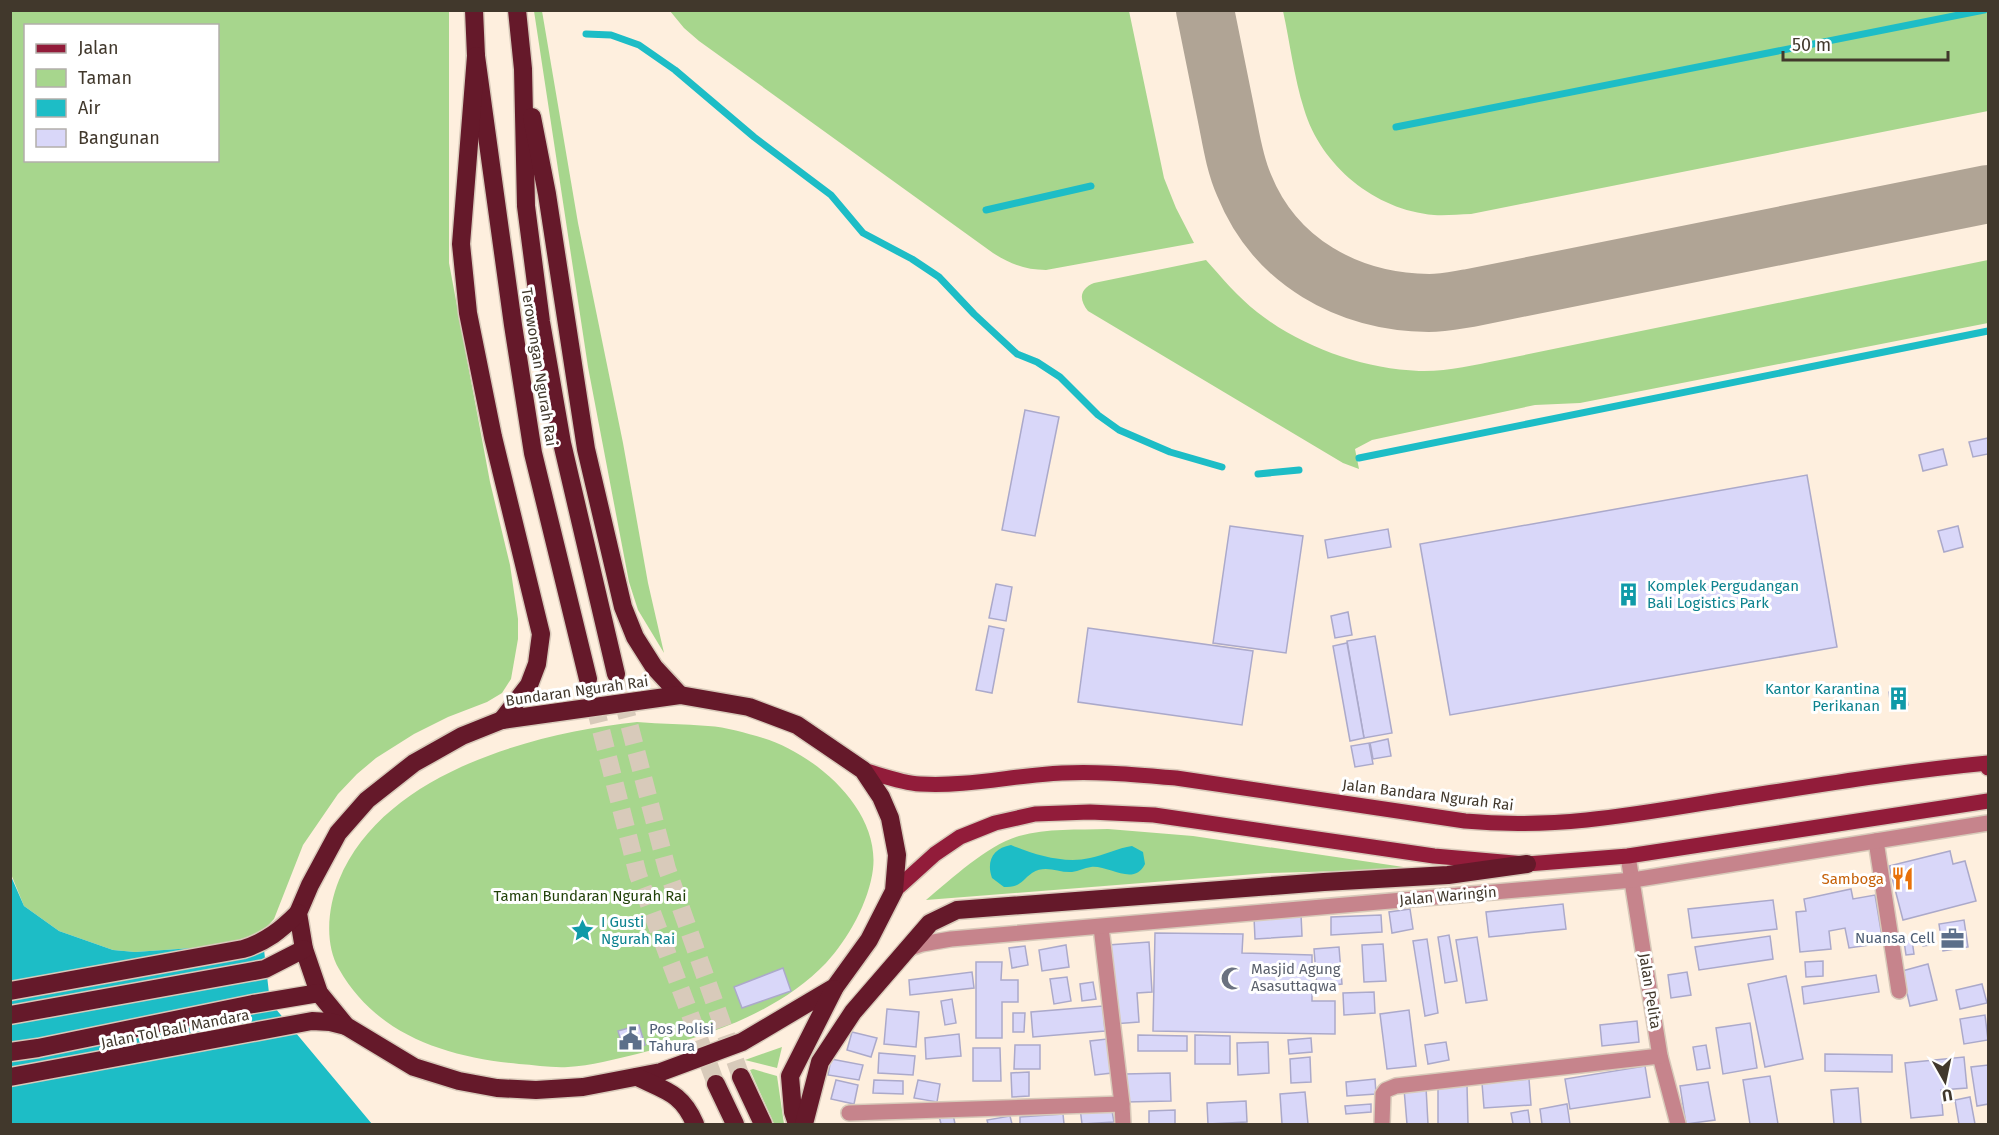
<svg xmlns="http://www.w3.org/2000/svg" width="1999" height="1135" viewBox="0 0 1999 1135" font-family="'Fira Sans',sans-serif">
<style>
.green{fill:#a7d68d;fill-rule:evenodd}
.water{fill:#1dbdc6}
.lines{fill:none;stroke-linecap:round;stroke-linejoin:round}
.stream{stroke:#1dbdc6;stroke-width:7}
.taxiway{stroke:#b0a495;stroke-width:58}
.building{fill:#d9d7f9;stroke:#aba9ca;stroke-width:1.5}
.highway-tunnel{stroke:#d8caba;stroke-width:18;stroke-dasharray:18 9;stroke-linecap:butt}
.minor-casing{stroke:#d8caba;stroke-width:18}
.major-casing{stroke:#d8caba;stroke-width:18}
.highway-casing{stroke:#d8caba;stroke-width:21}
.minor{stroke:#c6848c;stroke-width:15}
.major{stroke:#921c3a;stroke-width:15}
.highway{stroke:#65192a;stroke-width:18}
.labels{text-anchor:middle;stroke-width:6;stroke-linejoin:round;paint-order:stroke}
.street-label{font-size:15px;fill:#41382c;stroke:#fff}
.culture-label{font-size:15px;fill:#0d838f;stroke:#fff;text-anchor:start}
.food-label{font-size:15px;fill:#c56008;stroke:#fff;text-anchor:end}
.park-label{font-size:15px;fill:#23430b;stroke:#fff}
.service-label{font-size:15px;fill:#4e5e75;stroke:#fff;text-anchor:end}
.worship-label{font-size:15px;fill:#5b616d;stroke:#fff;text-anchor:start}
</style>
<rect width="100%" height="100%" fill="#feefde"/>
<!-- green -->
<g class="green">
<path d="M10 11H449V263L490 482 510 565 518 619V639L511 679 502 693 487 702 448 717 414 734 376 758 357 774 338 794 303 845 274 919 262 932 250 939 207 947 135 952 113 950 59 931 24 906 11 874ZM26 26H218V160H26Z"/>
<path d="M534 11H542L578 223 623 443 648 583 664 653 638 610 629 582 616 514 588 367Z"/>
<path d="M670 11H1129L1164 178 1176 208 1194 243 1046 270C1026 270 1010 264 993 253L699 41 684 28Z"/>
<path d="M1283 11H1988V111L1471 214C1459 214 1446 216 1434 215 1375 210 1321 166 1304 109 1294 77 1290 43 1283 11Z"/>
<path d="M1206 260C1222 278 1238 297 1257 312 1301 347 1363 369 1419 371 1446 372 1474 365 1500 360L1988 260V323L1580 403 1535 405 1372 440 1355 449 1359 469 1343 463 1088 311C1079 300 1079 289 1094 283Z"/>
<path d="M637 722C661 724 684 724 708 726 726 727 746 733 763 738 815 754 880 809 873 869 869 902 848 939 826 963 777 1014 704 1037 637 1054 615 1059 591 1066 568 1067 552 1068 535 1065 519 1064 447 1057 377 1036 339 969 324 943 328 907 339 880 383 773 533 733 637 722Z"/>
<path d="M1108 829 1193 836 1417 869 1268 873 926 900C953 878 986 846 1019 836 1047 828 1078 830 1108 829Z"/>
<path d="M782 1047 777 1068 745 1060Z"/>
<path d="M753 1069 777 1076 784 1124H774L750 1070Z"/>
</g>
<!-- water -->
<g class="water">
<path d="M1011 845C1035 855 1065 864 1090 858 1104 855 1118 848 1132 846L1143 852 1145 864C1134 887 1109 865 1091 867 1084 868 1079 871 1072 872 1058 873 1046 864 1032 873 1021 881 1020 888 1004 887L992 878C986 861 993 848 1011 845Z"/>
<path d="M10 874 24 906 59 931 113 950 135 952 207 947 244 940 262 932 270 1002 372 1124H11Z"/>
</g>
<g class="lines">
<!-- stream -->
<g class="stream">
<path d="M586 34 611 35 639 45 675 70 754 137 831 195 863 233 912 259 939 277 974 314 1017 354 1037 362 1060 377 1098 415 1119 430 1170 452 1222 467"/>
<path d="M1396 127 1984 10"/>
<path d="M986 210 1091 186"/>
<path d="M1359 458 1988 331"/>
<path d="M1258 474 1299 470"/>
</g>
<!-- taxiway -->
<path class="taxiway" d="M1205 10C1212 45 1219 79 1226 114 1231 138 1234 162 1244 185 1275 262 1348 302 1429 303 1443 303 1457 300 1470 298L1988 194"/>
</g>
<!-- building -->
<g class="building">
<path d="M1025 410 1059 417 1035 536 1002 530Z"/>
<path d="M1988 438V454L1973 457 1969 442Z"/>
<path d="M1943 449 1947 465 1923 471 1919 455Z"/>
<path d="M1807 475 1837 647 1450 715 1420 544Z"/>
<path d="M1230 526 1303 536 1286 653 1213 643Z"/>
<path d="M1958 526 1963 547 1944 552 1938 531Z"/>
<path d="M1388 529 1391 547 1328 558 1325 540Z"/>
<path d="M996 584 1012 587 1006 621 989 618Z"/>
<path d="M1348 612 1352 635 1335 638 1331 616Z"/>
<path d="M989 626 1004 629 992 693 976 690Z"/>
<path d="M1088 628 1253 651 1242 725 1078 702Z"/>
<path d="M1375 636 1392 733 1364 738 1347 641Z"/>
<path d="M1347 643 1364 738 1350 741 1333 646Z"/>
<path d="M1905 689 1908 705 1891 708 1889 692Z"/>
<path d="M1388 739 1391 756 1373 759 1370 743Z"/>
<path d="M1369 743 1373 764 1355 767 1351 746Z"/>
<path d="M1950 851 1953 864 1965 861 1976 901 1903 920 1889 866Z"/>
<path d="M1851 889 1853 899 1875 895 1883 943 1849 948 1845 928 1829 931 1831 949 1800 952 1796 912 1806 911 1804 899Z"/>
<path d="M1773 900 1777 929 1692 938 1688 909Z"/>
<path d="M1563 904 1566 929 1489 937 1486 912Z"/>
<path d="M1410 909 1413 929 1392 933 1389 912Z"/>
<path d="M1301 914 1302 936 1255 939 1254 917Z"/>
<path d="M1381 915 1382 932 1331 935V917Z"/>
<path d="M1964 920 1968 947 1943 951 1939 924Z"/>
<path d="M1155 933 1243 934 1242 953 1312 955V1001H1335V1034L1153 1031Z"/>
<path d="M1929 934 1930 945 1923 946 1921 935Z"/>
<path d="M1449 935 1457 981 1445 983 1438 937Z"/>
<path d="M1770 936 1773 959 1699 970 1695 947Z"/>
<path d="M1477 937 1487 1000 1466 1003 1456 940Z"/>
<path d="M1427 939 1438 1013 1425 1016 1413 941Z"/>
<path d="M1912 940 1914 954 1906 955 1904 941Z"/>
<path d="M1149 942 1152 992 1137 993 1139 1022 1113 1024 1108 945Z"/>
<path d="M1383 944 1386 981 1364 982 1362 945Z"/>
<path d="M1066 945 1069 967 1042 971 1039 950Z"/>
<path d="M1025 946 1028 965 1012 968 1009 948Z"/>
<path d="M1339 947 1342 984 1317 987 1314 949Z"/>
<path d="M1823 961V976L1806 977 1805 962Z"/>
<path d="M976 962H1002L1001 980H1018V1002H1002V1038H976Z"/>
<path d="M1928 964 1937 1000 1910 1006 1902 971Z"/>
<path d="M783 968 791 991 742 1008 734 987Z"/>
<path d="M972 972 974 988 910 995 909 980Z"/>
<path d="M1687 972 1691 995 1671 998 1668 975Z"/>
<path d="M1876 975 1879 992 1804 1004 1802 987Z"/>
<path d="M1786 976 1803 1059 1765 1067 1748 984Z"/>
<path d="M1067 977 1071 1001 1054 1004 1050 979Z"/>
<path d="M1093 982 1096 999 1082 1001 1080 984Z"/>
<path d="M1982 984 1987 1003 1960 1009 1956 990Z"/>
<path d="M1374 992 1375 1013 1344 1015 1343 993Z"/>
<path d="M952 999 956 1023 945 1025 941 1001Z"/>
<path d="M1103 1006 1105 1031 1033 1037 1031 1012Z"/>
<path d="M887 1009 919 1012 916 1047 884 1044Z"/>
<path d="M1409 1010 1416 1066 1387 1069 1380 1014Z"/>
<path d="M1013 1013H1025L1024 1032H1013Z"/>
<path d="M1985 1015 1988 1040 1964 1044 1960 1019Z"/>
<path d="M1637 1021 1639 1042 1602 1046 1600 1025Z"/>
<path d="M1750 1023 1757 1068 1723 1074 1716 1028Z"/>
<path d="M639 1025 645 1045 624 1051 618 1031Z"/>
<path d="M852 1032 877 1038 871 1057 847 1050Z"/>
<path d="M959 1034 961 1056 926 1059 925 1038Z"/>
<path d="M1138 1035 1187 1036V1051H1138Z"/>
<path d="M1195 1035 1230 1036V1064H1195Z"/>
<path d="M1311 1038 1312 1052 1289 1054 1288 1040Z"/>
<path d="M1107 1039 1112 1073 1095 1075 1090 1041Z"/>
<path d="M1268 1042 1269 1073 1238 1075 1237 1043Z"/>
<path d="M1446 1042 1449 1060 1428 1064 1425 1045Z"/>
<path d="M1015 1045H1040V1069H1014Z"/>
<path d="M1706 1045 1710 1068 1697 1070 1693 1047Z"/>
<path d="M973 1048H1000L1001 1081H973Z"/>
<path d="M879 1053 915 1056 913 1075 878 1073Z"/>
<path d="M1825 1054 1892 1055V1072L1825 1071Z"/>
<path d="M1310 1057 1311 1082 1291 1083 1290 1059Z"/>
<path d="M1964 1057 1967 1088 1941 1090 1943 1115 1911 1118 1905 1063Z"/>
<path d="M831 1059 863 1065 859 1080 828 1075Z"/>
<path d="M1988 1065V1104L1977 1106 1971 1067Z"/>
<path d="M1645 1066 1650 1097 1570 1109 1565 1079Z"/>
<path d="M1029 1072V1096L1012 1097 1011 1073Z"/>
<path d="M1170 1073 1171 1101 1126 1102 1125 1074Z"/>
<path d="M1770 1076 1778 1124H1750L1743 1080Z"/>
<path d="M1375 1079 1376 1094 1347 1096 1346 1082Z"/>
<path d="M1529 1079 1531 1105 1484 1108 1482 1083Z"/>
<path d="M836 1080 858 1085 854 1104 831 1099Z"/>
<path d="M874 1080 903 1081V1094L873 1093Z"/>
<path d="M918 1080 940 1084 937 1102 914 1098Z"/>
<path d="M1708 1082 1715 1120 1686 1124 1680 1086Z"/>
<path d="M1438 1085H1467L1468 1124H1438Z"/>
<path d="M1426 1087 1428 1124H1407L1404 1089Z"/>
<path d="M1858 1088 1861 1124H1834L1831 1090Z"/>
<path d="M1305 1092 1308 1124H1282L1280 1094Z"/>
<path d="M1970 1097 1975 1124H1959L1955 1100Z"/>
<path d="M1246 1101 1247 1122 1208 1124 1207 1103Z"/>
<path d="M1371 1104V1112L1346 1114 1345 1106Z"/>
<path d="M1567 1104 1570 1124H1542L1540 1109Z"/>
<path d="M1111 1105 1114 1122 1082 1124 1080 1108Z"/>
<path d="M1175 1110V1124H1149V1111Z"/>
<path d="M1528 1110 1530 1124H1513L1511 1113Z"/>
<path d="M953 1114 955 1124H941L939 1116Z"/>
<path d="M1063 1114 1064 1124H1020V1117Z"/>
<path d="M1010 1116 1012 1124H988L987 1120Z"/>
</g>
<g class="lines">
<!-- highway-tunnel -->
<g class="highway-tunnel">
<path d="M616 674 667 869 741 1077"/>
<path d="M588 679 638 875 716 1084"/>
</g>
<defs>
<g id="minor">
<path d="M1876 841 1899 991"/>
<path d="M1628 856 1660 1056 1678 1124"/>
<path d="M1101 927 1122 1104 1123 1124"/>
<path d="M905 950 922 944 951 939 1633 880 1988 823"/>
<path d="M849 1113 1122 1104"/>
<path d="M1382 1124 1383 1094 1386 1090 1396 1086 1660 1056"/>
</g>
<g id="major">
<path d="M863 770C881 775 901 783 920 784 967 787 1015 775 1062 773 1100 771 1138 775 1176 778L1465 821C1558 830 1643 813 1735 798 1819 785 1903 771 1988 763V768"/>
<path d="M894 891 935 854 960 837 995 823 1035 814 1090 812 1154 815 1434 856 1527 864 1628 856 1988 801"/>
</g>
<g id="highway">
<path d="M474 10 476 56 513 325 533 453 588 679"/>
<path d="M517 10 523 69 526 206 541 322 562 443 616 674"/>
<path d="M476 56 461 244 468 313 493 437 541 634 537 664 529 685 502 720"/>
<path d="M532 117 547 194 586 449 623 607 635 637 654 667 680 695"/>
<path d="M680 695 749 707 797 725 863 770 881 797 890 818 897 855 894 891 869 940 835 987 742 1042 661 1072 583 1087 536 1090 497 1088 459 1081 414 1067 346 1026 319 993 304 949 298 913 310 885 338 833 367 800 414 763 462 736 502 720Z"/>
<path d="M10 991 243 949C266 942 281 930 298 913"/>
<path d="M10 1015 265 969 304 949"/>
<path d="M10 1052 38 1048 253 1004 319 993"/>
<path d="M10 1077 312 1021 330 1022 346 1026"/>
<path d="M637 1077C666 1091 682 1093 695 1124"/>
<path d="M741 1077 763 1124"/>
<path d="M716 1084 735 1124"/>
<path d="M797 1124 793 1112 790 1076 834 989"/>
<path d="M804 1124 820 1062 853 1012 930 923 957 910 1324 882 1448 875 1527 864"/>
</g>
</defs>
<!-- minor casing -->
<use href="#minor" class="minor-casing"/>
<!-- major casing -->
<use href="#major" class="major-casing"/>
<!-- highway casing -->
<use href="#highway" class="highway-casing"/>
<!-- minor -->
<use href="#minor" class="minor"/>
<!-- major -->
<use href="#major" class="major"/>
<!-- highway -->
<use href="#highway" class="highway"/>
</g>
<!-- icons -->
<defs>
<symbol id="building-bare" viewBox="-9 -9 18 18"><path d="M-4-6H4V6H1V3H-1V6H-4ZM-2.5-4.3h1.7v1.8h-1.7ZM.8-4.3h1.7v1.8H.8ZM-2.5-1h1.7V.8h-1.7ZM.8-1h1.7V.8H.8Z" fill="#0f9aa8" stroke="#fff" stroke-width="2.5" paint-order="stroke"/></symbol>
<symbol id="restaurant-bare" viewBox="-9 -9 18 18"><path d="M-5-6h1v4h1v-4h1v4h1v-4h1v5L-1.5 .5V6h-2V.5L-5-1ZM5-6V6H3V1.5H1.5Q1.5-4 5-6Z" fill="#e8710a" stroke="#fff" stroke-width="2.5" paint-order="stroke"/></symbol>
<symbol id="sight-bare" viewBox="-9 -9 18 18"><path d="M0-6L1.8-2.2L6-1.7L2.9 1.2L3.7 5.4L0 3.3L-3.7 5.4L-2.9 1.2L-6-1.7L-1.8-2.2Z" fill="#0f9aa8" stroke="#fff" stroke-width="2.5" paint-order="stroke"/></symbol>
<symbol id="office-bare" viewBox="-9 -9 18 18"><path d="M-6-3h4V-5.5h4V-3h4V5H-6ZM-1-4.5V-3h2v-1.5ZM-6 0V1H6V0Z" fill="#5c6f8a" stroke="#fff" stroke-width="2.5" paint-order="stroke"/></symbol>
<symbol id="mosque-bare" viewBox="-9 -9 18 18"><path d="M3.5-4.9A6 6 0 1 0 3.5 4.9A5 5 0 1 1 3.5-4.9Z" fill="#6b7280" stroke="#fff" stroke-width="2.5" paint-order="stroke"/></symbol>
<symbol id="civic-bare" viewBox="-9 -9 18 18"><path d="M-.6-6.5H3V-4.5H.6V-3L4-1V1h2V6H-6V1h2V-1L-.6-3ZM-1.2 2.5V6h2.4V2.5Z" fill="#5c6f8a" stroke="#fff" stroke-width="2.5" paint-order="stroke"/></symbol>
</defs>
<g fill-rule="evenodd">
<use href="#building-bare" x="1612" y="578" width="33" height="33"/>
<use href="#building-bare" x="1882" y="682" width="33" height="33"/>
<use href="#restaurant-bare" x="1886" y="862" width="33" height="33"/>
<use href="#sight-bare" x="566" y="914" width="33" height="33"/>
<use href="#office-bare" x="1936" y="922" width="33" height="33"/>
<use href="#mosque-bare" x="1216" y="962" width="33" height="33"/>
<use href="#civic-bare" x="614" y="1022" width="33" height="33"/>
</g>
<g class="labels">
<!-- street labels -->
<g class="street-label">
<text transform="translate(539 367) rotate(81)" y="5">Terowongan Ngurah Rai</text>
<text transform="translate(577 691) rotate(-8)" y="5">Bundaran Ngurah Rai</text>
<text transform="translate(1428 795) rotate(7)" y="5">Jalan Bandara Ngurah Rai</text>
<text transform="translate(1448 896) rotate(-5)" y="5">Jalan Waringin</text>
<text transform="translate(1650 991) rotate(81)" y="5">Jalan Pelita</text>
<text transform="translate(175 1029) rotate(-11)" y="5">Jalan Tol Bali Mandara</text>
</g>
<!-- culture labels -->
<g class="culture-label">
<text x="1647" y="591">Komplek Pergudangan<tspan x="1647" dy="17">Bali Logistics Park</tspan></text>
<text x="1880" y="694" text-anchor="end">Kantor Karantina<tspan x="1880" dy="17">Perikanan</tspan></text>
<text x="601" y="927">I Gusti<tspan x="601" dy="17">Ngurah Rai</tspan></text>
</g>
<!-- food labels -->
<g class="food-label">
<text x="1884" y="884">Samboga</text>
</g>
<!-- park labels -->
<g class="park-label">
<text x="590" y="901">Taman Bundaran Ngurah Rai</text>
</g>
<!-- service labels -->
<g class="service-label">
<text x="1935" y="943">Nuansa Cell</text>
<text x="649" y="1034" text-anchor="start">Pos Polisi<tspan x="649" dy="17">Tahura</tspan></text>
</g>
<!-- worship labels -->
<g class="worship-label">
<text x="1251" y="974">Masjid Agung<tspan x="1251" dy="17">Asasuttaqwa</tspan></text>
</g>
</g>
<!-- border -->
<rect width="1999" height="1135" fill="none" stroke="#41382c" stroke-width="24"/>
<!-- legend -->
<rect x="24" y="24" width="195" height="138" fill="#ffffff" stroke="#b3afab" stroke-width="1.5"/>
<rect x="36" y="44" width="30" height="9" fill="#921c3a" stroke="#b3afab" stroke-width="1.5"/>
<text x="78" y="54" font-size="18" fill="#41382c">Jalan</text>
<rect x="36" y="69" width="30" height="18" fill="#a7d68d" stroke="#b3afab" stroke-width="1.5"/>
<text x="78" y="84" font-size="18" fill="#41382c">Taman</text>
<rect x="36" y="99" width="30" height="18" fill="#1dbdc6" stroke="#b3afab" stroke-width="1.5"/>
<text x="78" y="114" font-size="18" fill="#41382c">Air</text>
<rect x="36" y="129" width="30" height="18" fill="#d9d7f9" stroke="#b3afab" stroke-width="1.5"/>
<text x="78" y="144" font-size="18" fill="#41382c">Bangunan</text>
<!-- north arrow -->
<g transform="translate(1945 1081) rotate(171)" stroke="#ffffff" stroke-width="4.5" paint-order="stroke">
<path d="M0-4.5L10 22L0 15L-10 22Z" fill="#41382c"/>
<text y="-9" font-size="16" font-weight="bold" text-anchor="middle" fill="#41382c">U</text>
</g>
<!-- scale -->
<path d="M1783 51v9h165v-9" fill="none" stroke="#41382c" stroke-width="3"/>
<text x="1792" y="51" font-size="18" fill="#41382c" stroke="#ffffff" stroke-width="4.5" paint-order="stroke">50 m</text>
</svg>
